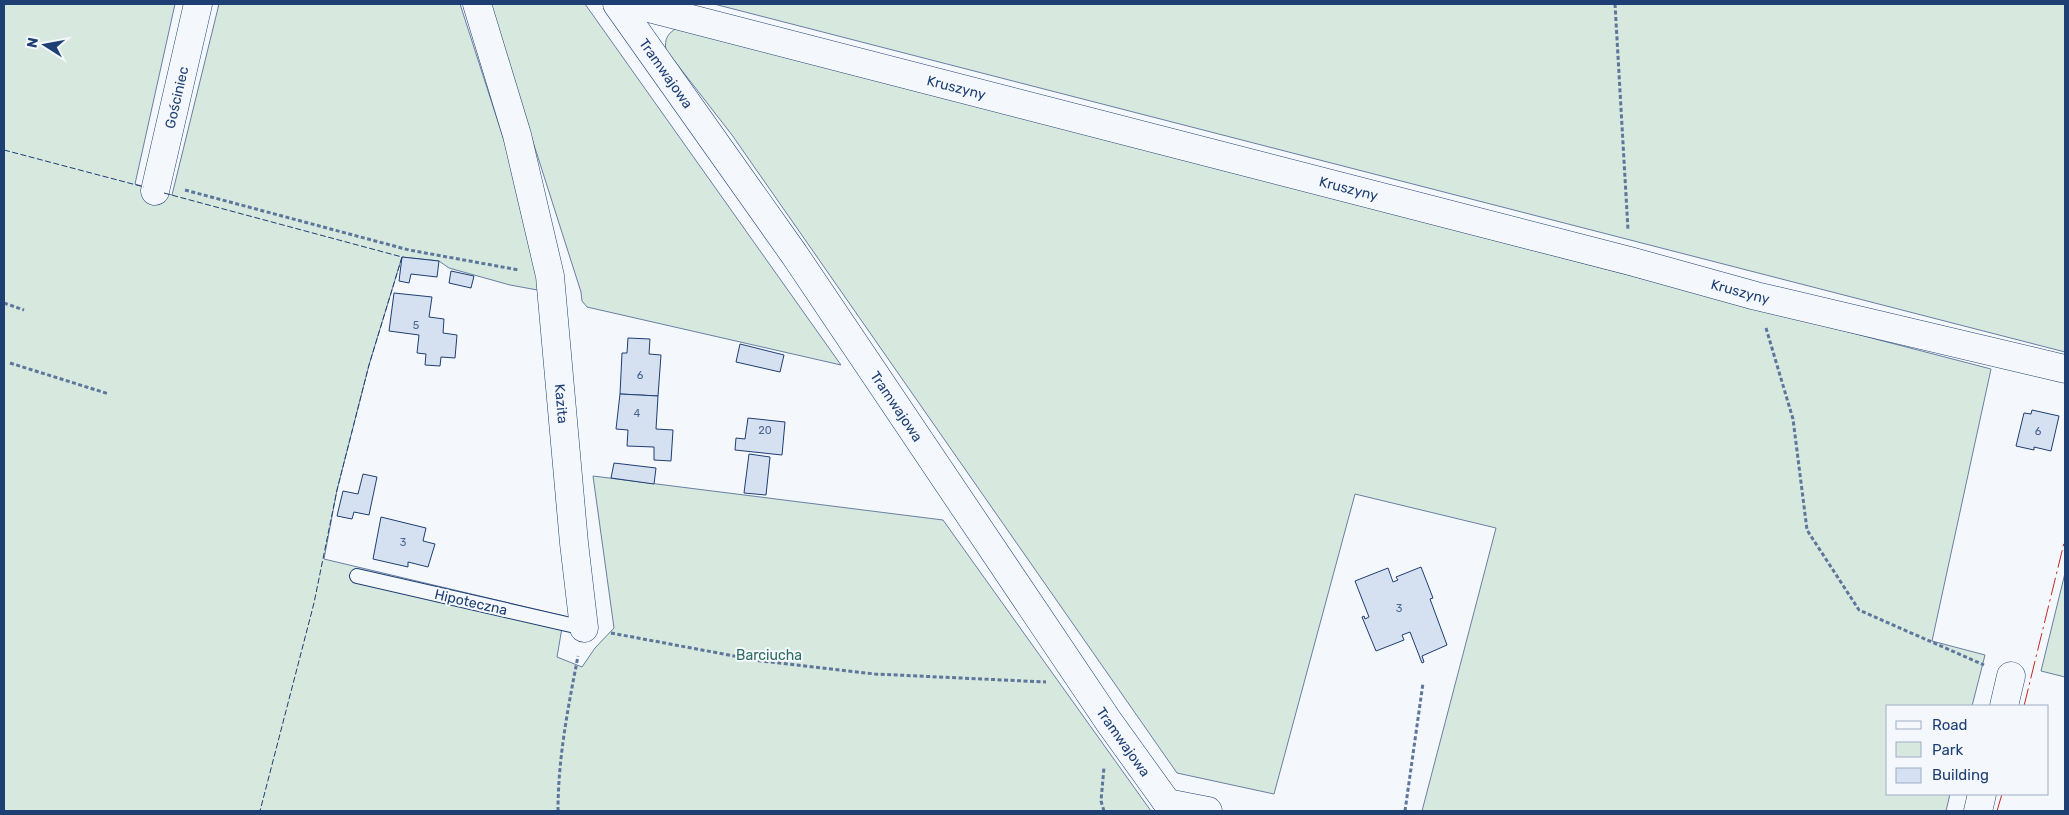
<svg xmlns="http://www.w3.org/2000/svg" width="2069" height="815" viewBox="0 0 2069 815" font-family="Rubik,sans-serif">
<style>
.green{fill:#d7e8df;stroke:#687fa3}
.building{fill:#d5e0f0;stroke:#1d3f73}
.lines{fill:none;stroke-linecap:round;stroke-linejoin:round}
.lane-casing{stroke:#1d3f73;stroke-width:16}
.street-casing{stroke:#1d3f73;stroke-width:29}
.path{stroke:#5e769c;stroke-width:3;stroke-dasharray:4 2.5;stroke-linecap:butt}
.lane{stroke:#f4f7fb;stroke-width:14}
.street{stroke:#f4f7fb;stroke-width:28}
.fence{stroke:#1d3f73;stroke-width:1;stroke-dasharray:6 2.5;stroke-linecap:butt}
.power{stroke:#c62828;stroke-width:1;stroke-dasharray:18 4 2.5 4;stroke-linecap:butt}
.labels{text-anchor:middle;stroke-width:4;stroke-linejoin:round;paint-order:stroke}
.number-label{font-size:11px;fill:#4b6792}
.street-label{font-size:14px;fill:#1d3f73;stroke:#f4f7fb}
.park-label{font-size:14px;fill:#2c6c60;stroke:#f4f7fb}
</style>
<rect width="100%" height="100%" fill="#f4f7fb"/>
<!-- green -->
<g class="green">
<path d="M4 4H175L135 184 172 195 219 4H460L509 156 543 291 510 285 449 268 439 261 402 257 369 365 337 490 324 559 564 616 557 657 582 667 595 648 614 628 593 476 943 520 1151 811H4Z"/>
<path d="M489 4H585L841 365 587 307 582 301 581 292Z"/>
<path d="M714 4H2065V352Z"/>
<path d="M677 28 1991 369 1932 641 1985 655 1972 706H1888V794H1950L1946 811H1422L1496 528 1355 494 1274 794 1177 773 732 135 666 50C664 39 668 33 677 28Z"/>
<path d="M2065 573V677L2041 671Z"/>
</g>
<!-- building -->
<g class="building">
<path d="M402 257 439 261 437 277 411 274 409 283 399 281Z"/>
<path d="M451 271 474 276 471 288 449 283Z"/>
<path d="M394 293 432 297 429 317 444 319 443 333 457 335 455 358 441 357 440 366 425 365 426 354 417 353 419 335 389 331Z"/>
<path d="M628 338 650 339 649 354 661 355 658 396 620 394 622 353H627Z"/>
<path d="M740 344 784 355 780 372 736 362Z"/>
<path d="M620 394 658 396 656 429 673 430 671 461 654 460V447L627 446 628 430 616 429Z"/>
<path d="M2032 410 2059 416 2051 451 2034 447V450L2016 446 2024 413 2031 414Z"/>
<path d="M748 418 785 422 782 455 735 450 736 438 745 439Z"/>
<path d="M749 454 770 457 766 495 744 493Z"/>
<path d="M614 463 656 468 654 484 611 478Z"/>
<path d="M363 474 377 477 369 515 354 512 352 519 337 516 343 491 358 494Z"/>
<path d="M381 517 426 528 423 541 435 544 428 567 408 562V567L373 559Z"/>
<path d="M1421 567 1433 598 1430 599 1447 645 1422 656 1424 662 1422 663 1410 632 1402 635 1404 640 1376 651 1362 617 1364 616 1365 619 1369 617 1355 581 1388 568 1393 582 1398 580 1396 577Z"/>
</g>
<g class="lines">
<defs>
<path id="lane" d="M357 576 584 628"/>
<g id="street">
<path id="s1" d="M477 4 517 135 550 276 574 543 584 628"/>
<path id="s2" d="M617 4 794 254 1109 722 1173 811"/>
<path id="s3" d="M633 4 1630 261 1756 296 2065 369"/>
<path id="s4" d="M155 191 198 4"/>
<path d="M2004 706 2011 676"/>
<path d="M1167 803 1208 811"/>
<path d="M1978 811 1982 794"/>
</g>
</defs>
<!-- lane casing -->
<use href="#lane" class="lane-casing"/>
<!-- street casing -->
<use href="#street" class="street-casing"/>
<!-- path -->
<g class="path">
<path d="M1615 4 1628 230"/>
<path d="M185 190 409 250 519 270"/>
<path d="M4 303 24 310"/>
<path d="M1766 328 1793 419 1807 530 1859 610 1984 665"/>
<path d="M10 363 109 394"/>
<path d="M611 633 761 661 875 674 1046 682"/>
<path d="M558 811C558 758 568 708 578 656"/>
<path d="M1104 811 1101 801 1104 767"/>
<path d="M1405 811 1423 683"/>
</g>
<!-- lane -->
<use href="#lane" class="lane"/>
<!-- street -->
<use href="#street" class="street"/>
<!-- fence -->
<g class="fence">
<path d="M4 150 144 187"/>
<path d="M164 193 402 257 369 365 337 490 314 603 260 811"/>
</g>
<!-- power -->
<g class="power">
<path d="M2024 706 2065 539"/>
<path d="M1997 811 2002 794"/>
</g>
</g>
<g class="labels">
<!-- number labels -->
<g class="number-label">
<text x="416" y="329">5</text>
<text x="640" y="379">6</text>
<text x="637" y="417">4</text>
<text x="765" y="434">20</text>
<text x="2038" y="435">6</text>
<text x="403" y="546">3</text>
<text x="1399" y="612">3</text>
</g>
<!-- street labels -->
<g class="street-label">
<text dy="5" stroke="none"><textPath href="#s2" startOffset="85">Tramwajowa</textPath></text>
<text dy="5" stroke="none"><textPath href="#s3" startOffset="334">Kruszyny</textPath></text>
<text dy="5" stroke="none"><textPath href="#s4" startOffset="96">Gościniec</textPath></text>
<text dy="5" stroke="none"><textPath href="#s3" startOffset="739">Kruszyny</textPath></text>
<text dy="5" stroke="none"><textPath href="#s3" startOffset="1144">Kruszyny</textPath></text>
<text dy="5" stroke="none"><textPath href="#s1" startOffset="410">Kazita</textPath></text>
<text dy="5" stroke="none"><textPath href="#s2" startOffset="490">Tramwajowa</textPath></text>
<text transform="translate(471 602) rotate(13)" y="5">Hipoteczna</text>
<text dy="5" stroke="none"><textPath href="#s2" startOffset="895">Tramwajowa</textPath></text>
</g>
<!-- park labels -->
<g class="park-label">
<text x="769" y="660">Barciucha</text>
</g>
</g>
<!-- border -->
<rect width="2069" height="815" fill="none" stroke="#1d3f73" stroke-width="10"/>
<!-- legend -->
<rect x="1886" y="705" width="162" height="90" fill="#f4f7fb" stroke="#9eadc5"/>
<rect x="1896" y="721" width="25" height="8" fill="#f4f7fb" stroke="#9eadc5"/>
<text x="1932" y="730" font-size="15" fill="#1d3f73">Road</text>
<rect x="1896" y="742" width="25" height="15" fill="#d7e8df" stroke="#9eadc5"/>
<text x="1932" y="755" font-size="15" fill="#1d3f73">Park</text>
<rect x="1896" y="768" width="25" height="15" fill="#d5e0f0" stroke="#9eadc5"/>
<text x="1932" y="780" font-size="15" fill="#1d3f73">Building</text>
<!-- north arrow -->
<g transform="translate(45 45) rotate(281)" stroke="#f4f7fb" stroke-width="4" paint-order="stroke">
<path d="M0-4L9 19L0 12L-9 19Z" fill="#1d3f73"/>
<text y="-8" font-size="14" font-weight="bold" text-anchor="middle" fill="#1d3f73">N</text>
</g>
</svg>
